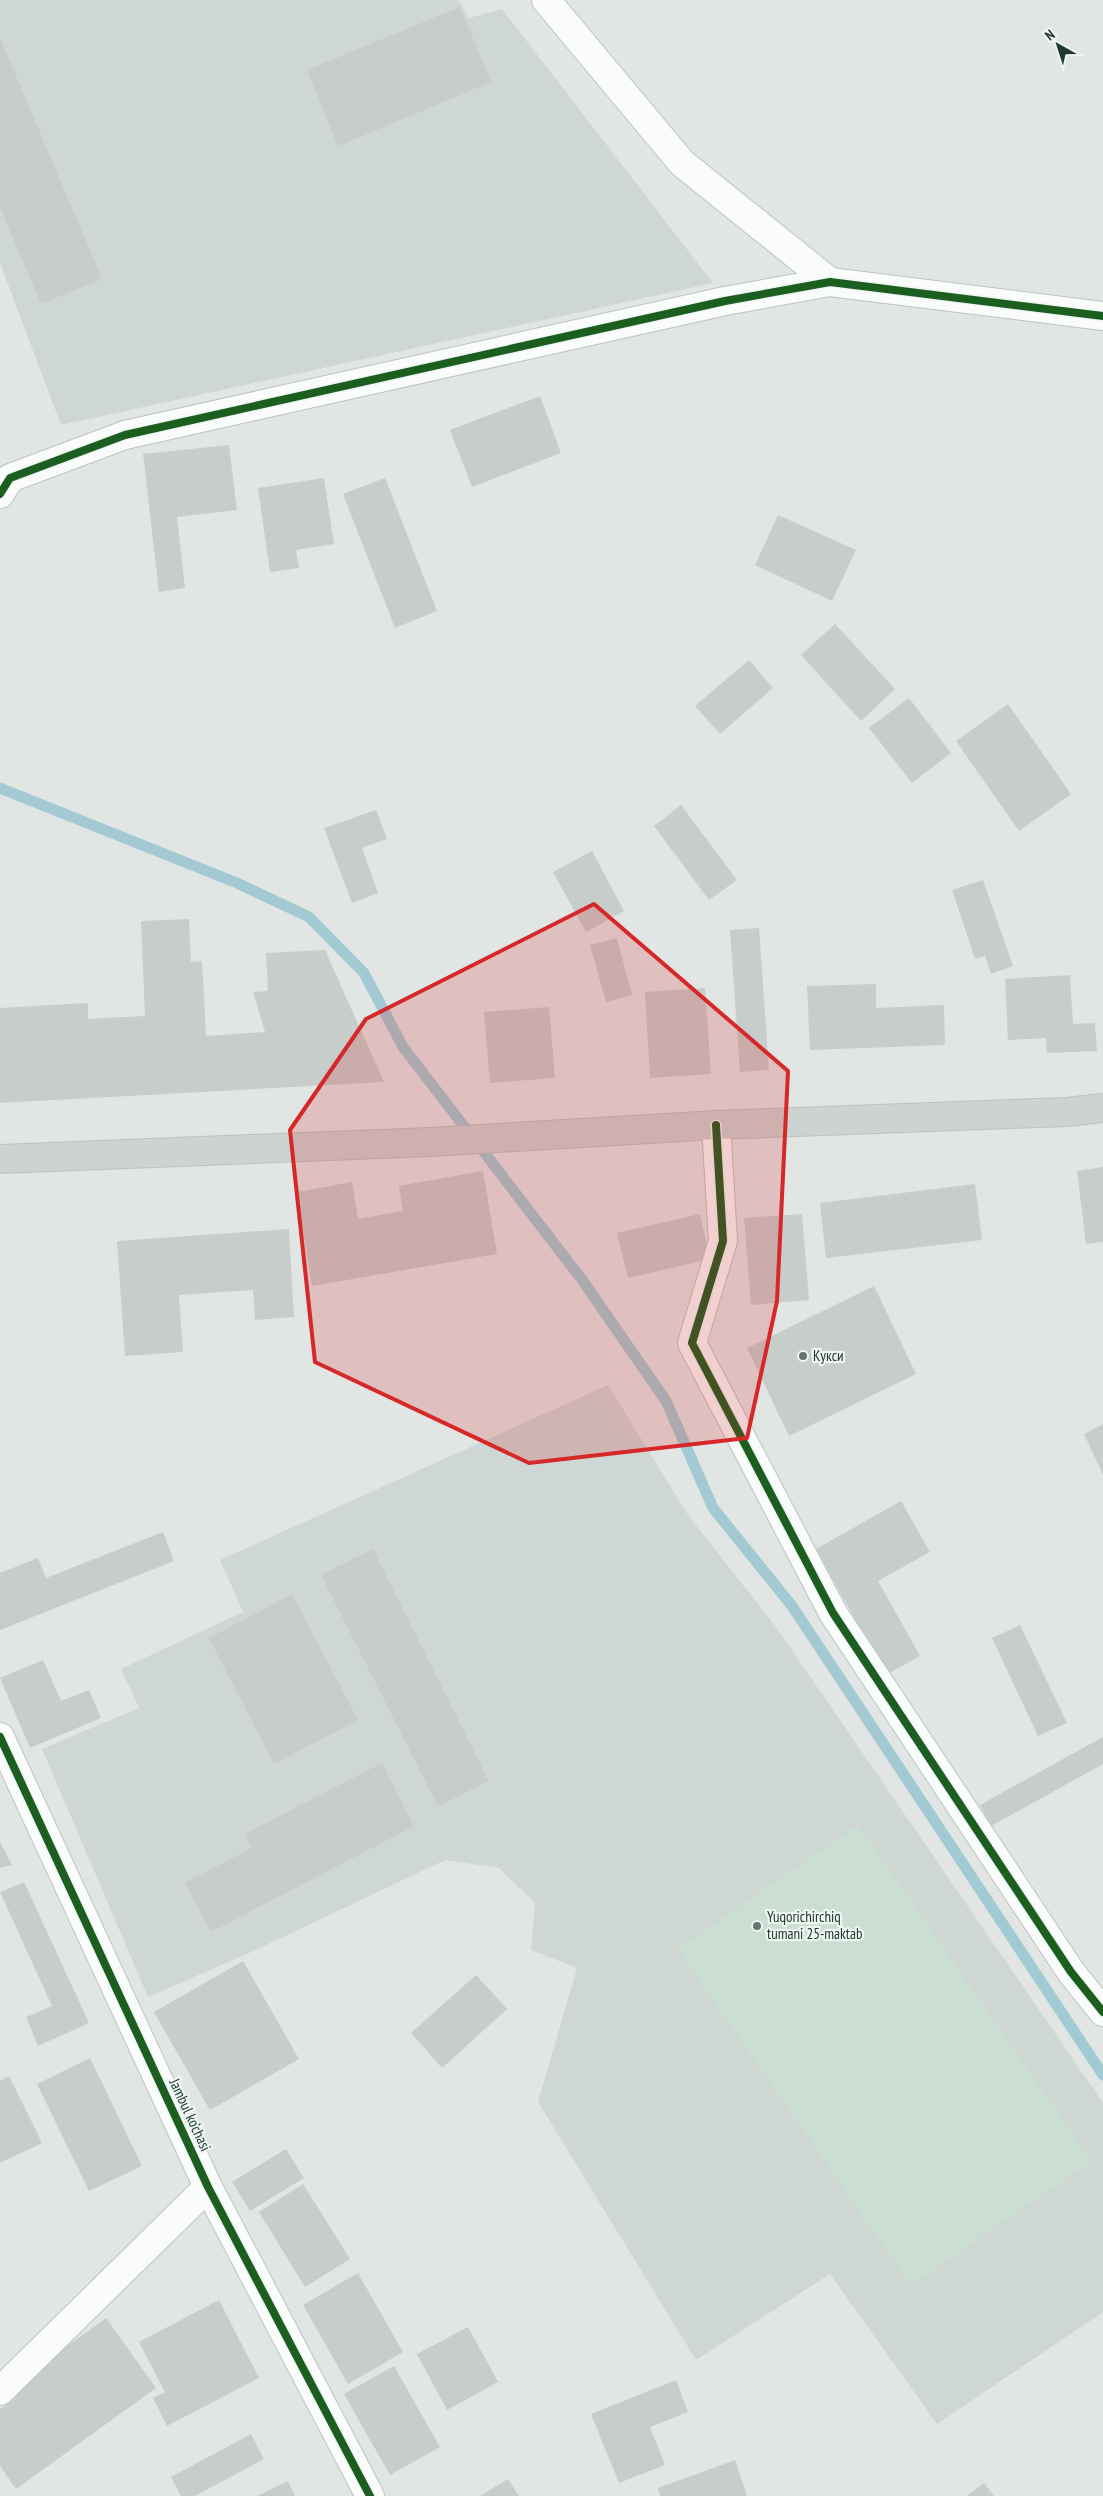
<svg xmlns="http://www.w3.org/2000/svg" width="1103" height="2496" viewBox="0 0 1103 2496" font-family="'PT Sans Narrow',sans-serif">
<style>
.built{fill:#ced7d4}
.green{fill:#cadfd1}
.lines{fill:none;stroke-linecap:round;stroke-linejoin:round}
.stream{stroke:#a3cad3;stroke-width:11}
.building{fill:#c7cdcb}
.minor-casing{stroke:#bec3c1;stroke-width:30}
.major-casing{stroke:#bbc3c1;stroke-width:30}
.minor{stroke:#fafbfb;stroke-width:28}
.major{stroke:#ccd3d1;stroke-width:28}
.cycleway-casing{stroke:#eef6f2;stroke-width:11}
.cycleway{stroke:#1b5e20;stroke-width:8}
.marked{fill:#d62828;fill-opacity:0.2;stroke:#d62828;stroke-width:4;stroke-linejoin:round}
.poi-dot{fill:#647470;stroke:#eef6f2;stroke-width:2}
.labels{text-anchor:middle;stroke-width:4.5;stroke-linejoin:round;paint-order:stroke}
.poi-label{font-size:15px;fill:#203732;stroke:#eef6f2;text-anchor:start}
.street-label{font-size:15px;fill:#203732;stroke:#eef6f2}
</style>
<rect width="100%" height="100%" fill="#e1e6e4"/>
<!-- built -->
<g class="built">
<path d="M0 0H458L469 18 502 9 713 283 61 425 0 263Z"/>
<path d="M608 1385 688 1515 776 1627 1103 2103V2312L937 2424 830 2274 696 2360 538 2102 577 1968 531 1950 535 1903 499 1868 445 1860 249 1953 148 1997 42 1749 139 1708 121 1669 243 1612 220 1560Z"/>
</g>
<!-- green -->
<path class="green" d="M858 1825 1091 2161 911 2285 678 1949Z"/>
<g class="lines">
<!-- stream -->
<path class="stream" d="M0 788 237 883 309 917 364 973 403 1047 583 1281 666 1401 713 1508 792 1606 1103 2075"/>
</g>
<!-- building -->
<g class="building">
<path d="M460 7 491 82 338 146 307 70Z"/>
<path d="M0 38 102 279 41 304 0 207Z"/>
<path d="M540 396 561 453 472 487 450 430Z"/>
<path d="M229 445 237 510 177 517 185 588 159 592 143 454Z"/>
<path d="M324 478 334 544 296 550 299 568 270 572 258 488Z"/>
<path d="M385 478 437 611 395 628 343 494Z"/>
<path d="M778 515 856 550 832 601 755 565Z"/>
<path d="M835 624 895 689 861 721 801 655Z"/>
<path d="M749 660 773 688 720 734 695 706Z"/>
<path d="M909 698 951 753 912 783 869 728Z"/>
<path d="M1008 704 1071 794 1019 831 956 741Z"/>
<path d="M681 805 737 880 709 900 654 826Z"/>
<path d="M376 810 387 839 362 848 378 893 352 903 324 828Z"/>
<path d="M592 851 624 911 586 932 553 872Z"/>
<path d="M983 880 1013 966 991 974 985 956 975 959 952 890Z"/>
<path d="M189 919 191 962 202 961 206 1036 265 1032 253 992 268 991 266 953 325 950 384 1082 0 1103V1008L88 1003V1019L145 1016 141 921Z"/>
<path d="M759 928 769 1070 740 1072 730 930Z"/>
<path d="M617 938 632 995 606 1002 590 945Z"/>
<path d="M1070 975 1073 1024 1095 1023 1097 1051 1047 1053 1046 1038 1008 1040 1005 979Z"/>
<path d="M876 984V1008L944 1005 945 1045 810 1050 807 986Z"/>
<path d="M705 988 711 1074 650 1078 645 992Z"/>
<path d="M549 1007 555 1078 490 1083 484 1012Z"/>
<path d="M1103 1167V1242L1086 1244 1077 1171Z"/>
<path d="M483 1171 497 1254 312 1286 297 1192 352 1182 358 1219 403 1211 399 1186Z"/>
<path d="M975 1184 982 1240 826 1258 820 1203Z"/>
<path d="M700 1214 710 1259 628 1278 617 1233Z"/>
<path d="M802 1214 809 1300 751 1305 744 1218Z"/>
<path d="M289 1229 294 1317 255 1320 253 1290 179 1295 183 1352 125 1356 117 1241Z"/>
<path d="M874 1286 916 1374 789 1436 747 1348Z"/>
<path d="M1103 1424V1475L1084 1434Z"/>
<path d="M901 1501 930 1552 878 1581 920 1656 886 1675 816 1549Z"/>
<path d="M163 1532 174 1561 0 1630V1573L38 1558 46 1578Z"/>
<path d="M373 1549 489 1781 438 1806 321 1575Z"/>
<path d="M292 1594 358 1720 274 1764 209 1638Z"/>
<path d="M1020 1625 1067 1723 1038 1736 992 1638Z"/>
<path d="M43 1660 61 1701 89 1690 101 1718 30 1748 0 1678Z"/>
<path d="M1103 1737V1764L991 1826 980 1805Z"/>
<path d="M382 1763 414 1826 211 1932 185 1883 252 1848 245 1834Z"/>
<path d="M0 1842 12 1865 0 1868Z"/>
<path d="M24 1882 89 2023 38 2046 26 2017 52 2006 0 1892Z"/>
<path d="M243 1961 299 2059 210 2110 154 2012Z"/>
<path d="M476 1975 507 2009 442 2068 411 2033Z"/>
<path d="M90 2058 142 2166 89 2191 37 2084Z"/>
<path d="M9 2076 42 2143 0 2163V2081Z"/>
<path d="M286 2149 304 2178 250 2211 232 2182Z"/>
<path d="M303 2184 350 2259 305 2287 259 2212Z"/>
<path d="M358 2273 403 2352 348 2384 303 2305Z"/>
<path d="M219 2300 259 2378 167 2426 153 2398 165 2392 139 2342Z"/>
<path d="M106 2318 156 2388 16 2489 0 2466V2409L16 2398 9 2388Z"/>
<path d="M468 2327 498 2382 447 2410 417 2354Z"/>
<path d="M394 2366 440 2447 390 2475 344 2394Z"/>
<path d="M676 2380 688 2412 650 2427 665 2465 619 2483 591 2414Z"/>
<path d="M251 2434 264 2459 195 2496H181L171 2477Z"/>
<path d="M735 2460 747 2496H660L658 2488Z"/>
<path d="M508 2479 519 2496H480Z"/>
<path d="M288 2481 295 2496H257Z"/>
<path d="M984 2483 994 2496H967Z"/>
</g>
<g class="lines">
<defs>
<g id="minor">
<path d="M546 0 682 163 830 282"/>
<path d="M0 494 10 478 125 435 725 301 830 282 1103 316"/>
<path d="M716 1125 723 1241 692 1343 833 1613 1071 1972 1103 2012"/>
<path d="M0 1737 208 2187 370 2496"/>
<path d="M0 2391 208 2187"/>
</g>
<path id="major" d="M0 1159 430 1142 716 1125 1066 1112 1103 1108"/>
</defs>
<!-- minor casing -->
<use href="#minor" class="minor-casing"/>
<!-- major casing -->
<use href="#major" class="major-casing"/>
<!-- minor -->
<use href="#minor" class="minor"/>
<!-- major -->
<use href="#major" class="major"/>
<defs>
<g id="cycleway">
<path d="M0 494 10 478 125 435 725 301 830 282 1103 316"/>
<path d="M716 1125 723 1241 692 1343 833 1613 1071 1972 1103 2012"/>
<path d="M0 1737 208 2187 370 2496"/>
</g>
</defs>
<!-- cycleway casing -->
<use href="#cycleway" class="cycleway-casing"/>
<!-- cycleway -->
<use href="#cycleway" class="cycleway"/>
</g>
<!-- marked area -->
<path class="marked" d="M594 904 788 1071 777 1301 747 1438 529 1463 315 1362 290 1130 366 1019Z"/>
<!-- markers -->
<g class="poi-dot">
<circle cx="803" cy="1356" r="5"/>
<circle cx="757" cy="1926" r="5"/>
</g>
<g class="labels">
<!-- poi labels -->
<g class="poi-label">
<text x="813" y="1361">Кукси</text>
<text x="767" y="1922">Yuqorichirchiq<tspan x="767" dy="17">tumani 25-maktab</tspan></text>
</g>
<!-- street labels -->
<g class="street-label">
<text transform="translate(190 2115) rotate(65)" y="5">Jambul ko‘chasi</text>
</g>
</g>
<!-- north arrow -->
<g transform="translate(1058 45) rotate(321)" stroke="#eef6f2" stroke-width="4" paint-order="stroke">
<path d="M0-4L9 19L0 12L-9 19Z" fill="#203732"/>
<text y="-8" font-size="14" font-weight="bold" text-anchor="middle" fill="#203732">N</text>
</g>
</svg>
